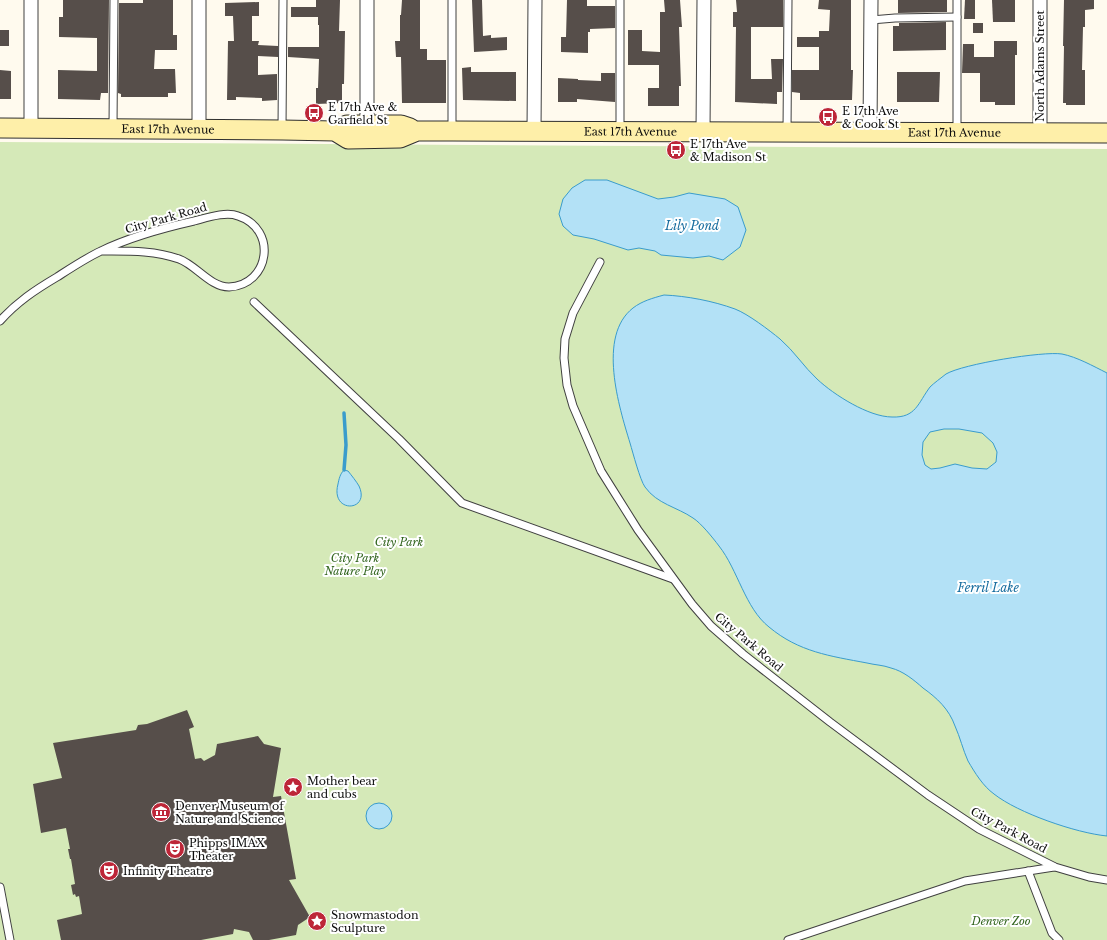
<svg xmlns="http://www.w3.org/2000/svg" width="1107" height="940" viewBox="0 0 1107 940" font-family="'Libre Baskerville',serif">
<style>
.green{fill:#d5e9b8}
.water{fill:#b3e1f6;stroke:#3a9ccc;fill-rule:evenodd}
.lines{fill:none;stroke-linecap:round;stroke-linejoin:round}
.stream{stroke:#3a9ccc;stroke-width:3.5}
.building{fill:#564e4a}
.lane-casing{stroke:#404040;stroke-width:9}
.street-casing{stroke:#404040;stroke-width:15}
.secondary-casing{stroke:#2f2f2f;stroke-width:21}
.lane{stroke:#fff;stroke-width:7}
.street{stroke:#fff;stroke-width:13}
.secondary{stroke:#feefa9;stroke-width:19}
.labels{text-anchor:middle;stroke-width:4;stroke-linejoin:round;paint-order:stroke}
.street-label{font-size:11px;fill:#0d0d0d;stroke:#fff}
.poi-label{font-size:11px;fill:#0d0d0d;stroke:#fff;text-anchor:start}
.park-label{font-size:11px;font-style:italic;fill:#32651e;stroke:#fff}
.water-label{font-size:12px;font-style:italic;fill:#176d9f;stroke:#fff}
</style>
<rect width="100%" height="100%" fill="#fffaee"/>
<!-- green -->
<path class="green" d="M0 142 1107 149V940H0Z"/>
<!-- water -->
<g class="water">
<path d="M585 180H607L658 199 674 197 689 193 725 199 738 207 746 230 740 247 723 260 709 256 693 258 661 255 655 251 639 248 628 250 594 239 573 235 563 226 559 214 563 199 572 188Z"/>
<path d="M664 295C687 296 713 301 735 309 748 314 769 330 780 339 794 351 804 367 817 379 834 395 869 417 892 417 916 418 918 403 930 387 934 383 941 378 946 374 963 364 1043 351 1062 354 1077 357 1093 366 1107 373V836C1076 833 1018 813 994 794 983 786 975 773 968 761 963 750 960 737 955 726 949 709 937 698 923 688 914 680 903 671 891 668 883 665 875 665 867 663 830 656 799 652 769 627 745 608 738 570 719 546 713 538 701 523 693 518 677 507 657 504 645 487 640 480 633 453 630 443 619 407 597 336 633 308 642 301 653 298 664 295ZM944 429H959L982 433 993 443 997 452 996 462 987 469 972 468 955 464 940 468 931 469 925 465 922 455 923 442 930 432Z"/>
<path d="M344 470 348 471C352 476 356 481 359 486 371 512 330 514 338 484 339 479 340 474 344 470Z"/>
<circle cx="379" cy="816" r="13"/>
</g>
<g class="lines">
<!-- stream -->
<path class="stream" d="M344 470 346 445 344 413"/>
</g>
<!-- building -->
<g class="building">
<path d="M63 0H109L108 93H101L100 100 58 99V70L97 71V38L59 37V17H63Z"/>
<path d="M143 0H173V35H177V50H155L154 69H175L176 93H168V97H121V94L118 93 119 3H143Z"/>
<path d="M316 0H340L339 31H345L344 84H342V103L316 104V88H318L319 59 288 57V47H319V25H318V17H291V7H316Z"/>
<path d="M402 0H420V49H427V60H446V103H402L401 57H396L395 41H400V15H401Z"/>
<path d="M472 0H482L483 36 491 35V38L507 37V50L474 52Z"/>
<path d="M567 0H587V6H615V28L590 29V32H588V53L561 52V37H566Z"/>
<path d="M664 0H680L682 27H679L681 86H679V106H648V88H659V65H628V30H642V51L660 52V12H665Z"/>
<path d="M736 0H783V27H751V79H772L771 59H783L782 92H777V104L735 102 736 27H733V12H737Z"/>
<path d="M819 0H851V70H853L852 100H800V93L792 92V70H819V47H797V37H819V31H829L830 10 818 9Z"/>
<path d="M898 0H947V12L898 13Z"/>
<path d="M965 0H975V19H964Z"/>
<path d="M992 0H1015V22H993Z"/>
<path d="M1064 0H1094V9L1085 10V27H1083L1082 70H1085V105H1066V103H1063L1064 46H1063Z"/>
<path d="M259 2V16H252V41H259L258 45 278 46V57L258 56V75L277 74V100L262 101V98L236 97V100H227L228 41H234L233 16H225V3Z"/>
<path d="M946 22V50L893 51V26H899V23Z"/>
<rect x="973" y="23" width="10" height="10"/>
<rect x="0" y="30" width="9" height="16"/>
<path d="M994 41H1017V55H1015V105H995V102H980V73H962L963 44H974V57H994Z"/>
<path d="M471 67V72H516V101L463 100 462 68Z"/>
<path d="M0 70 11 71V99H0Z"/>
<path d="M897 72H940L939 102H897Z"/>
<path d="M601 73H615V102L577 99V102H558V78L578 79V80L601 81Z"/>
<path d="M187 710 194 727 189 729 195 759 201 758 204 761 215 755 217 744 258 736 264 744 281 748 273 797 281 796 296 879 289 880 310 917 298 925 296 935 269 940H253L249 932 234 929 233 934 201 940H61L57 920 82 914 79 896 76 897 75 894 73 895 71 885 75 884 71 859H70L68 849H70L66 828 41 833 33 784 62 778 53 743 136 730 138 725 147 724Z"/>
</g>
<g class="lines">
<defs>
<g id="lane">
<path d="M620 0V131"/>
<path d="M871 20 895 18 957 17"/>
<path d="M113 127 114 0"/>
<path d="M282 129 283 0"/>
<path d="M452 130V0"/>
<path d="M787 132 788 0"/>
<path d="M957 132V0"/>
<path d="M600 262 573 313 565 339 564 358 567 385 573 406 601 471 638 530 692 604 711 626 743 654 830 722 928 795 979 829 1055 867 1089 877 1107 880"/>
<path d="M254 302 399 439 462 503 673 579"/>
<path d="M0 321C17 302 35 290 57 277 71 268 86 258 101 251 130 237 163 228 194 221 206 218 226 211 238 216 278 229 270 285 229 287 210 287 196 265 179 259 154 250 128 251 101 251"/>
<path d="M1028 871 1052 933 1059 940"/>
<path d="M0 887 10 940"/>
<path d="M788 940 965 881 1054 867"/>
</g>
<g id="street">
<path d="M31 0V129"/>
<path d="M199 0V130"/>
<path d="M1040 0V133"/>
<path d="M367 125V0"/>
<path d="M534 131 535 0"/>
<path d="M703 132 704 0"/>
<path d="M870 132 871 0"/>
</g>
<g id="secondary">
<path id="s1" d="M0 128 282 130 335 131 348 139 400 138 417 131H452L1107 133"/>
<path d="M335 131 347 125H401L410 128"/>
</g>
</defs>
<!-- lane casing -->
<use href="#lane" class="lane-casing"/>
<!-- street casing -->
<use href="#street" class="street-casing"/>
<!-- secondary casing -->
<use href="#secondary" class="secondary-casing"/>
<!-- lane -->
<use href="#lane" class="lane"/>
<!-- street -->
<use href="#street" class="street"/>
<!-- secondary -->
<use href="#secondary" class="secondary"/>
</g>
<!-- icons -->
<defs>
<symbol id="bus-disc" viewBox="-11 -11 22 22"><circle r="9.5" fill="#bd2638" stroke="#fff"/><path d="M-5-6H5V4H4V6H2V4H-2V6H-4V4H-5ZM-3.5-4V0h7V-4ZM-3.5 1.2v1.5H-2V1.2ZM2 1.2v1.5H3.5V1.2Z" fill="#fff"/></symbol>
<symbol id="sight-disc" viewBox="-11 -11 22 22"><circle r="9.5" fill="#bd2638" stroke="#fff"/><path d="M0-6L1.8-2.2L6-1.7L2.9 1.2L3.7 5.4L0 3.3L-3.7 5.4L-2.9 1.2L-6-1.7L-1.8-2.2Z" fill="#fff"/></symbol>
<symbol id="museum-disc" viewBox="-11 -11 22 22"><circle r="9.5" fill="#bd2638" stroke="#fff"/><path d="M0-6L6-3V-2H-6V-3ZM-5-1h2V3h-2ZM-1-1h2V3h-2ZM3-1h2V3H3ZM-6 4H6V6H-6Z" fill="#fff"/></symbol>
<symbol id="theatre-disc" viewBox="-11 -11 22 22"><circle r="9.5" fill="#bd2638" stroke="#fff"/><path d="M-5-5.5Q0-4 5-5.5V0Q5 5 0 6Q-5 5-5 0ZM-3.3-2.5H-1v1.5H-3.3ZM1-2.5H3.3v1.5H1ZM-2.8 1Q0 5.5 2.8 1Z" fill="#fff"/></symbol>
</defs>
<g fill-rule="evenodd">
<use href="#bus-disc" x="303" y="102" width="22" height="22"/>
<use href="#bus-disc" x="817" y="106" width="22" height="22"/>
<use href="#bus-disc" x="665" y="139" width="22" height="22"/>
<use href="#sight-disc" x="282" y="776" width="22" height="22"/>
<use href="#museum-disc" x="150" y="801" width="22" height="22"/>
<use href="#theatre-disc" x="164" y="838" width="22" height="22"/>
<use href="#theatre-disc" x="98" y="860" width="22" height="22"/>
<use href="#sight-disc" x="306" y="910" width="22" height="22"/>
</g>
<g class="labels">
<!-- street labels -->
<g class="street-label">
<text transform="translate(1040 66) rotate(-90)" y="4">North Adams Street</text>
<text dy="4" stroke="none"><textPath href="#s1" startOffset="168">East 17th Avenue</textPath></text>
<text dy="4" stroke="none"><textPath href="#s1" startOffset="634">East 17th Avenue</textPath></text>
<text dy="4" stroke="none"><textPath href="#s1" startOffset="958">East 17th Avenue</textPath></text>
<text transform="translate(166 218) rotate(-16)" y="4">City Park Road</text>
<text transform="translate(749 642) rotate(40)" y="4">City Park Road</text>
<text transform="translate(1009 830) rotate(28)" y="4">City Park Road</text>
</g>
<!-- poi labels -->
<g class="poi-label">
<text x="328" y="111">E 17th Ave &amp;<tspan x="328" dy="13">Garfield St</tspan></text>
<text x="842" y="115">E 17th Ave<tspan x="842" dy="13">&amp; Cook St</tspan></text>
<text x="690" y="148">E 17th Ave<tspan x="690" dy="13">&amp; Madison St</tspan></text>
<text x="307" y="785">Mother bear<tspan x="307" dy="13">and cubs</tspan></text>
<text x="175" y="810">Denver Museum of<tspan x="175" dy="13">Nature and Science</tspan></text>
<text x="189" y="847">Phipps IMAX<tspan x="189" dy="13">Theater</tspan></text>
<text x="123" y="875">Infinity Theatre</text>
<text x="331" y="919">Snowmastodon<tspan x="331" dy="13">Sculpture</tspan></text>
</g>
<!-- park labels -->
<g class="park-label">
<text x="399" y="546">City Park</text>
<text x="355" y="562">City Park<tspan x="355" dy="13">Nature Play</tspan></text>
<text x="1001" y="925">Denver Zoo</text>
</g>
<!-- water labels -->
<g class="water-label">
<text x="692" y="230">Lily Pond</text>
<text x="988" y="592">Ferril Lake</text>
</g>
</g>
</svg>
